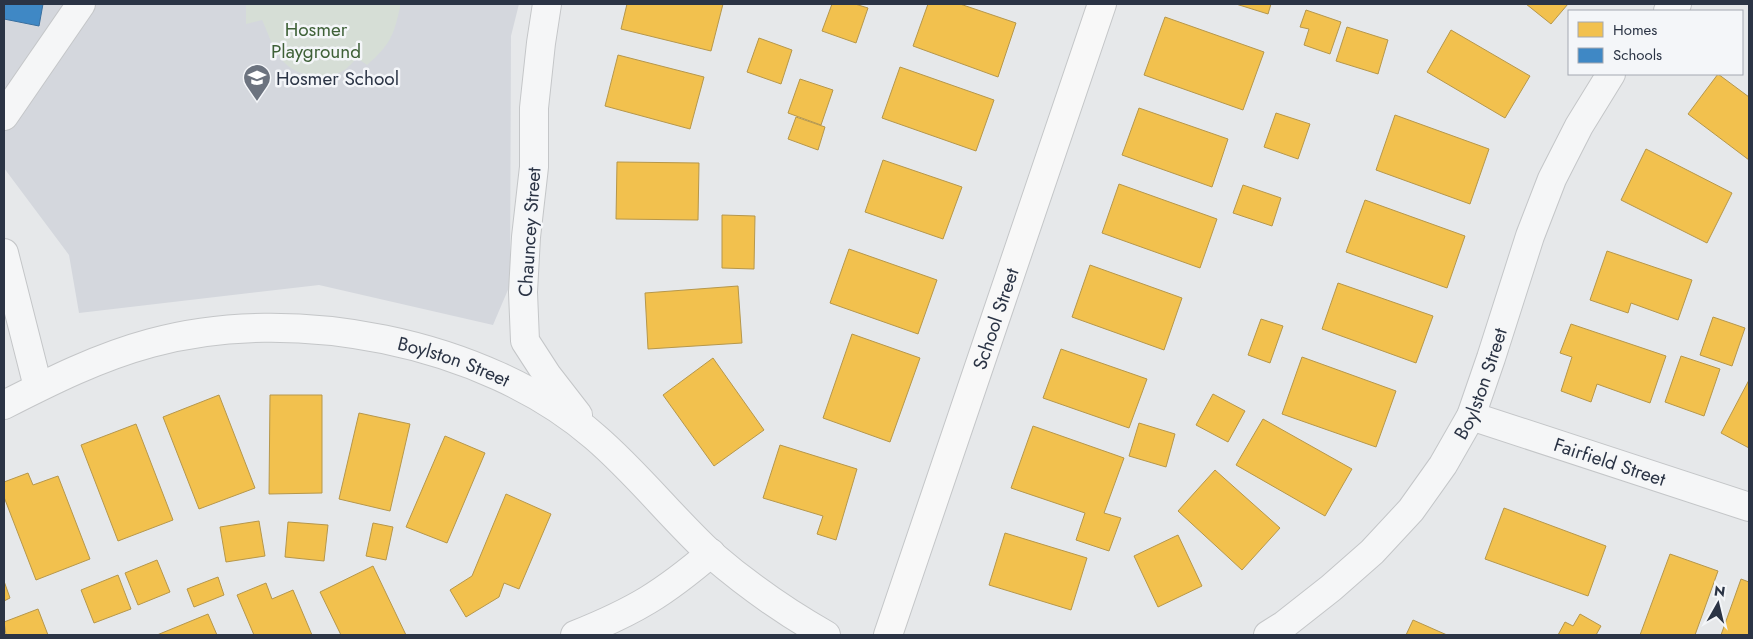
<svg xmlns="http://www.w3.org/2000/svg" width="1753" height="639" viewBox="0 0 1753 639" font-family="Jost,sans-serif">
<style>
.built{fill:#d4d7dd}
.green{fill:#d6ded6}
.homes{fill:#f2c14e;stroke:#b6974b}
.schools{fill:#3f88c5;stroke:#396f9f}
.lines{fill:none;stroke-linecap:round;stroke-linejoin:round}
.street-casing{stroke:#c4c6c8;stroke-width:30}
.secondary-casing{stroke:#c4c6c8;stroke-width:30}
.street{stroke:#f5f6f7;stroke-width:28}
.secondary{stroke:#f8f8f8;stroke-width:28}
.labels{text-anchor:middle;stroke-width:5;stroke-linejoin:round;paint-order:stroke}
.park-label{font-size:19px;fill:#3f6138;stroke:#f4f6f9}
.poi-label{font-size:19px;fill:#2b3445;stroke:#f4f6f9;text-anchor:start}
.street-label{font-size:19px;fill:#2b3445;stroke:#f4f6f9}
</style>
<rect width="100%" height="100%" fill="#e6e8ea"/>
<!-- built -->
<path class="built" d="M4 4H519L511 36 510 285 493 325 319 285 79 313 69 255 4 168Z"/>
<!-- green -->
<path class="green" d="M246 4H400V7C394 35 390 45 367 65L357 58C353 62 348 68 343 71 323 83 291 75 279 56 271 45 268 32 262 20L246 24Z"/>
<!-- homes -->
<g class="homes">
<path d="M627 4H723L711 51 621 29Z"/>
<path d="M832 4H855L868 8 856 43 822 31Z"/>
<path d="M928 4H960L1016 23 998 77 913 46Z"/>
<path d="M1236 4H1271L1268 14Z"/>
<path d="M1526 4H1568L1551 24Z"/>
<path d="M1306 10 1341 22 1330 54 1304 45 1309 29 1300 27Z"/>
<path d="M1165 17 1264 52 1243 110 1144 75Z"/>
<path d="M1347 27 1388 40 1378 74 1336 61Z"/>
<path d="M1451 30 1530 76 1505 118 1427 72Z"/>
<path d="M759 38 792 50 781 84 747 72Z"/>
<path d="M618 55 704 77 690 129 605 106Z"/>
<path d="M900 67 994 100 976 151 882 118Z"/>
<path d="M1718 74 1749 97V160L1688 114Z"/>
<path d="M800 79 833 90 821 125 788 113Z"/>
<path d="M1139 108 1228 139 1212 187 1122 155Z"/>
<path d="M1276 113 1310 124 1298 159 1264 147Z"/>
<path d="M1395 115 1489 149 1470 204 1376 170Z"/>
<path d="M796 117 825 127 818 150 788 139Z"/>
<path d="M1646 149 1732 193 1707 243 1621 200Z"/>
<path d="M883 160 962 187 943 239 865 212Z"/>
<path d="M617 162 699 163 698 220 616 219Z"/>
<path d="M1119 184 1217 219 1200 268 1102 233Z"/>
<path d="M1243 185 1281 198 1272 226 1233 213Z"/>
<path d="M1365 200 1465 236 1447 288 1346 252Z"/>
<path d="M722 215 755 216 754 269 722 268Z"/>
<path d="M849 249 937 280 918 334 830 303Z"/>
<path d="M1607 251 1692 280 1678 320 1631 303 1628 313 1590 300Z"/>
<path d="M1090 265 1182 298 1164 350 1072 317Z"/>
<path d="M1338 283 1433 316 1416 363 1322 329Z"/>
<path d="M738 286 742 343 648 349 645 293Z"/>
<path d="M1713 317 1745 328 1732 366 1700 355Z"/>
<path d="M1261 319 1283 326 1270 363 1248 355Z"/>
<path d="M1571 324 1666 356 1650 403 1597 384 1591 402 1561 391 1572 357 1560 353Z"/>
<path d="M852 334 920 358 890 442 823 418Z"/>
<path d="M1061 349 1147 379 1129 428 1043 398Z"/>
<path d="M1681 356 1720 369 1704 416 1665 402Z"/>
<path d="M1302 357 1396 391 1376 447 1282 414Z"/>
<path d="M713 358 764 430 714 466 663 395Z"/>
<path d="M1749 380V448L1721 433Z"/>
<path d="M1213 394 1245 411 1228 442 1196 425Z"/>
<path d="M219 395 255 488 199 509 163 417Z"/>
<path d="M270 395H322V493L269 494Z"/>
<path d="M359 413 410 424 390 511 339 499Z"/>
<path d="M1263 419 1352 469 1325 516 1236 465Z"/>
<path d="M1139 423 1175 434 1166 467 1129 456Z"/>
<path d="M136 424 173 520 118 541 81 445Z"/>
<path d="M1033 426 1124 458 1104 513 1121 518 1109 551 1076 540 1085 513 1011 488Z"/>
<path d="M445 436 485 453 447 543 406 527Z"/>
<path d="M780 445 857 469 836 540 817 534 823 516 763 498Z"/>
<path d="M1215 470 1280 528 1242 570 1178 511Z"/>
<path d="M28 473 33 485 58 476 90 559 36 580 4 497V482Z"/>
<path d="M506 494 551 514 519 589 504 583 499 597 466 617 450 590 472 576Z"/>
<path d="M1504 508 1606 546 1588 596 1485 559Z"/>
<path d="M259 521 265 556 226 562 220 527Z"/>
<path d="M288 522 328 525 324 561 285 557Z"/>
<path d="M373 523 393 527 386 560 366 556Z"/>
<path d="M1005 533 1087 558 1071 610 989 585Z"/>
<path d="M1178 535 1202 586 1158 607 1134 556Z"/>
<path d="M1670 554 1718 571 1695 635H1640Z"/>
<path d="M157 560 170 592 138 605 125 573Z"/>
<path d="M373 566 406 635H341L320 592Z"/>
<path d="M118 575 131 609 94 623 81 590Z"/>
<path d="M218 577 224 595 194 607 187 589Z"/>
<path d="M1741 579 1749 582V635H1721Z"/>
<path d="M4 581 10 598 4 601Z"/>
<path d="M266 583 272 599 293 590 312 635H254L237 595Z"/>
<path d="M38 609 48 635H6L4 622Z"/>
<path d="M208 614 217 635H157Z"/>
<path d="M1580 614 1601 626 1596 635H1558L1565 622 1573 626Z"/>
<path d="M1413 620 1447 635H1406Z"/>
</g>
<!-- schools -->
<path class="schools" d="M4 4H43L39 26 4 19Z"/>
<g class="lines">
<defs>
<g id="street">
<path d="M547 4 541 43 534 108V167L526 237 523 292 525 341 547 375 578 415"/>
<path d="M1668 11 1677 4"/>
<path d="M4 116 81 4"/>
<path d="M4 253 38 387"/>
<path id="s1" d="M4 405C51 381 99 357 151 343 291 304 485 341 595 437 637 473 671 517 711 554 747 585 785 612 826 635"/>
<path id="s2" d="M1471 416 1749 507"/>
<path d="M575 635C600 625 625 614 648 600 671 586 691 570 711 553"/>
<path id="s3" d="M1268 635 1284 625 1331 588 1372 552 1411 510 1443 465 1471 416 1491 358 1530 236 1552 179 1579 126 1611 74"/>
</g>
<g id="secondary">
<path id="s4" d="M888 635 1102 4"/>
</g>
</defs>
<!-- street casing -->
<use href="#street" class="street-casing"/>
<!-- secondary casing -->
<use href="#secondary" class="secondary-casing"/>
<!-- street -->
<use href="#street" class="street"/>
<!-- secondary -->
<use href="#secondary" class="secondary"/>
</g>
<!-- icons -->
<defs>
<symbol id="school-pin" viewBox="-11 -11 22 30"><path d="M0 17L-7.5 6A9.5 9.5 0 1 1 7.5 6Z" fill="#6c737f" stroke="#f4f6f9"/><path d="M0-5L7-2L0 1L-7-2ZM-4 1L0 2.5L4 1V4Q0 6-4 4Z" fill="#fff"/></symbol>
</defs>
<g fill-rule="evenodd">
<use href="#school-pin" x="241" y="62" width="32" height="43"/>
</g>
<g class="labels">
<!-- park labels -->
<g class="park-label">
<text x="316" y="36">Hosmer<tspan x="316" dy="22">Playground</tspan></text>
</g>
<!-- poi labels -->
<g class="poi-label">
<text x="276" y="85">Hosmer School</text>
</g>
<!-- street labels -->
<g class="street-label">
<text transform="translate(529 232) rotate(-86)" y="7">Chauncey Street</text>
<text dy="7" stroke="none"><textPath href="#s4" startOffset="334">School Street</textPath></text>
<text dy="7" stroke="none"><textPath href="#s1" startOffset="468">Boylston Street</textPath></text>
<text dy="7" stroke="none"><textPath href="#s3" startOffset="336">Boylston Street</textPath></text>
<text dy="7" stroke="none"><textPath href="#s2" startOffset="146">Fairfield Street</textPath></text>
</g>
</g>
<!-- border -->
<rect width="1753" height="639" fill="none" stroke="#2b3445" stroke-width="10"/>
<!-- legend -->
<rect x="1568" y="10" width="175" height="65" fill="#f4f6f9" stroke="#a4a8b1"/>
<rect x="1578" y="22" width="25" height="15" fill="#f2c14e" stroke="#a4a8b1"/>
<text x="1613" y="35" font-size="15" fill="#2b3445">Homes</text>
<rect x="1578" y="48" width="25" height="15" fill="#3f88c5" stroke="#a4a8b1"/>
<text x="1613" y="60" font-size="15" fill="#2b3445">Schools</text>
<!-- north arrow -->
<g transform="translate(1718 604) rotate(8)" stroke="#f4f6f9" stroke-width="4" paint-order="stroke">
<path d="M0-4L9 19L0 12L-9 19Z" fill="#2b3445"/>
<text y="-8" font-size="14" font-weight="bold" text-anchor="middle" fill="#2b3445">N</text>
</g>
</svg>
